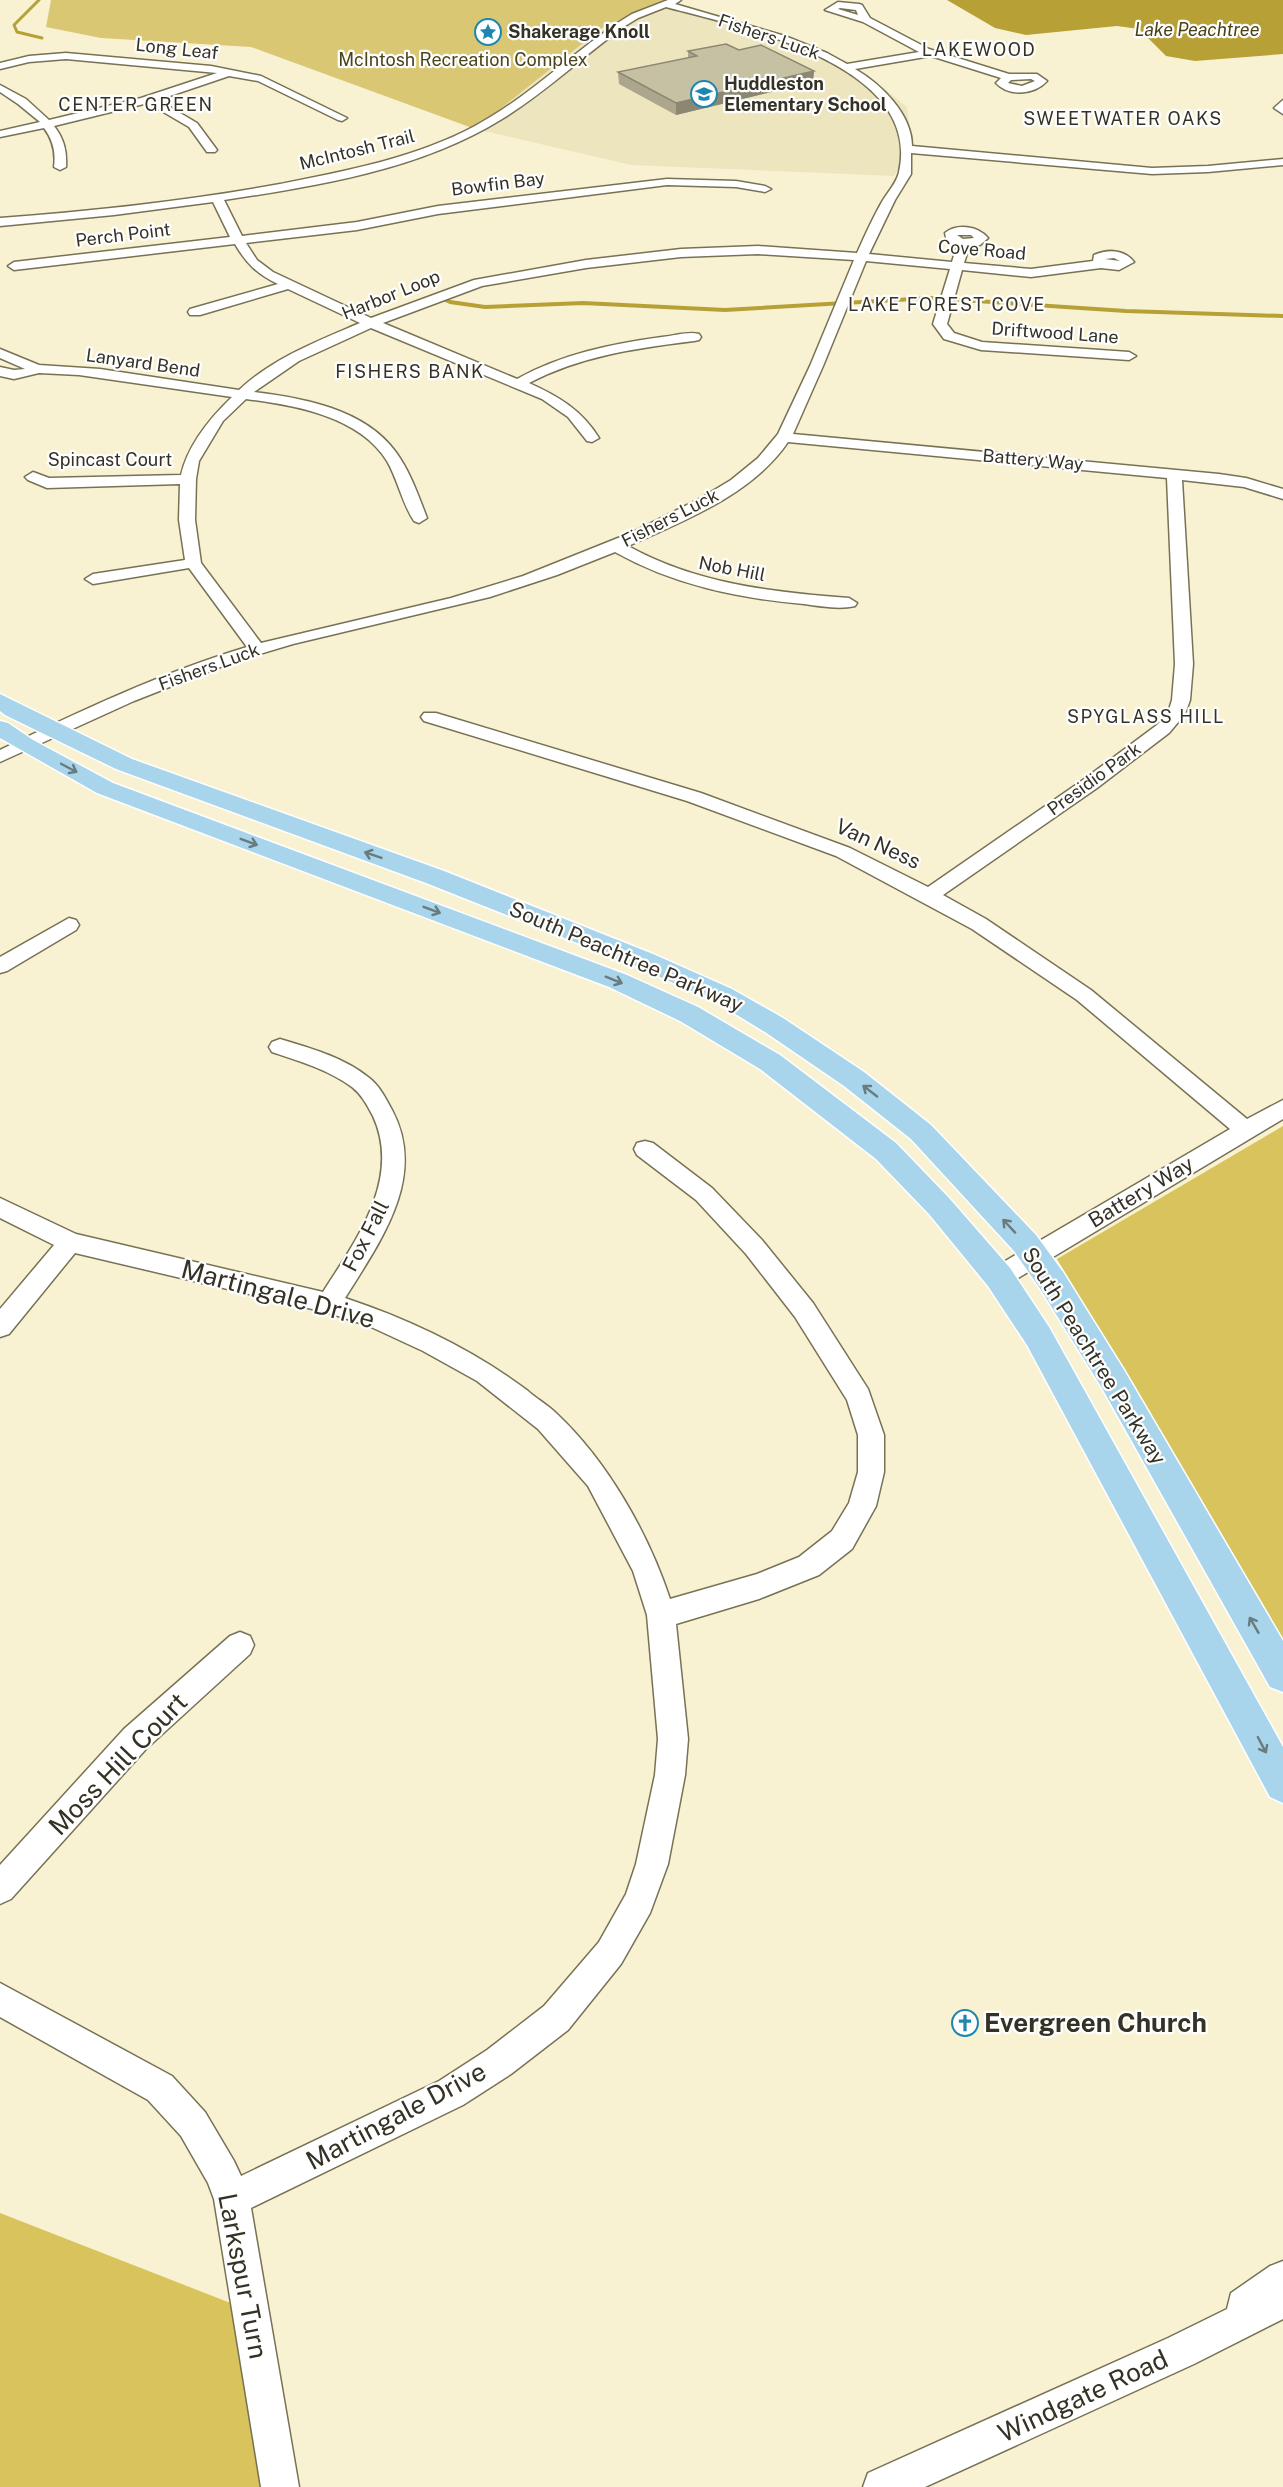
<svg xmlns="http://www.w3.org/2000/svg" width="1283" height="2487" viewBox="0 0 1283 2487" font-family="'Public Sans',sans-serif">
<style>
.built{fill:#ede5be}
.green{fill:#d9c773}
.forest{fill:#d8c35c}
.water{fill:#b7a137}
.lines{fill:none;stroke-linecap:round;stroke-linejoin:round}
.stream-far1{stroke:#b7a137;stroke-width:3}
.stream{stroke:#b7a137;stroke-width:4}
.minor-casing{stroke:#777255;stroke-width:3}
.major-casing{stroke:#fff;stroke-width:3}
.minor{fill:#fff;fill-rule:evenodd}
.major{fill:#a8d5eb;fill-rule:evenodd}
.wall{fill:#aba68c}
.shaded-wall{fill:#8b8772}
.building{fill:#c7c1a3;stroke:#8b8772;stroke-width:1.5}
.oneway{stroke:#687b7e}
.labels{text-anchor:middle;stroke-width:4.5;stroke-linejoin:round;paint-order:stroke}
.far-water-label{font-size:18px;font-style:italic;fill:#4a4116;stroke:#fefefe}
.far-poi-label{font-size:18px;font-weight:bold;fill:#343125;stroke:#fefefe;text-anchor:start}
.far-street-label{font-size:18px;fill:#343125;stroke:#fefefe}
.far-neighbourhood-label{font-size:18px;letter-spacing:1.5px;fill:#343125;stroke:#fefefe}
.far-park-label{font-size:18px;fill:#4d4419;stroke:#fefefe}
.street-label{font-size:21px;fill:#343125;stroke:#fefefe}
.near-street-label{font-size:26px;fill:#343125;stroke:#fefefe}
.near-poi-label{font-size:26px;font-weight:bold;fill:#343125;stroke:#fefefe;text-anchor:start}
</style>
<rect width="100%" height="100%" fill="#f9f2d2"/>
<!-- built -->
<path class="built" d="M652 5 759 28 852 63 907 107 912 147 894 176 631 165 475 129 609 22Z"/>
<!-- green -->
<path class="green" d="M51 0H667L668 1 638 11 602 28 475 129 251 47 101 38 46 27Z"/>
<!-- forest -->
<g class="forest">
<path d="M1283 1126V1640L1057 1259Z"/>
<path d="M0 2213 251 2311 280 2487H0Z"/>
</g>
<!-- water -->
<path class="water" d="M947 0H1283V54L1195 61 1166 56 1139 29 1117 26 1026 35 995 28Z"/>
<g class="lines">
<!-- stream-far1 -->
<path class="stream-far1" d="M39 0 14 25 17 32 42 38"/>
<!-- stream -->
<path class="stream" d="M439 297 450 302 485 307 583 303 725 310 931 298 1126 311 1283 316"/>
<defs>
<g id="minor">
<path d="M668 0H681L675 4 785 36 827 53 847 64 919 52 863 22 825 10 838 2 859 4 862 5 870 18 929 49 1009 74H1037L1047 81C1034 95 1009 97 996 83L1001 78 931 56 855 69C881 84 912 114 912 146L1152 168 1208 166 1283 159V165L1208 172 1152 174 911 153V174L895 200 869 254 952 262 957 245 947 242 945 233C957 223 978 226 988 238L980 245 969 247 964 263 1031 269 1093 261 1094 255C1108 249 1124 249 1134 262L1119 270 1101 268 1031 277 962 270 947 324 954 333 982 342 1129 352 1136 356 1129 360 981 350 944 339 933 324 950 269 866 261 823 366 793 434 1219 474 1246 478 1283 489V499L1244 487 1182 480 1193 664 1190 700 1185 714 1169 733 1097 788 943 895 986 919 1091 990 1247 1119 1283 1100V1119L1008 1284 999 1287 990 1284 987 1277 990 1270 1230 1129 1077 1000 972 929 836 856 687 801 424 721 421 717 424 713H436L701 793 850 848 928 887 1083 780 1157 725 1168 713 1172 700 1175 664 1167 478 788 442C752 495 683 521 628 546 697 584 771 592 849 598L857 603 855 606C839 610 820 606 804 604 737 598 674 585 615 552L557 575 490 597 293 644 233 662 134 701 0 762V750C80 711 161 673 247 647L189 568 93 584 85 579 93 574 185 560 179 520 180 484 47 488 28 480 25 477 33 472 49 478 181 475C188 445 210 418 232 397L79 375 39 373 14 379 0 376V367L14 370 25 369 0 358V349L39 365 100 369 239 390C273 358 318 341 360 323L288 289 200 315H190L188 312 190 309 278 284C257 274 246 263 235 244L14 270 8 266 14 262 230 237 213 202 114 215 0 226V218C94 211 187 201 280 184 346 171 415 158 475 126 527 98 570 55 619 22L632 14ZM666 7C740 27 923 64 899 172 897 182 888 192 883 200 873 217 865 235 857 253L758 246 681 249 586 260 474 280 371 318 273 272 257 260 246 243 357 230 438 214 667 185 736 187 765 192 771 189 765 186 736 181 667 179 438 206 357 222 242 236 224 200C317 186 420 170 502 119 546 92 583 56 625 26L638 18ZM840 8 856 10 858 15 838 9ZM1031 79 1035 81 1022 86 1008 83 1011 80ZM957 235H971L974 238 963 239ZM758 254 854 260 810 366 778 434 758 458 731 480 701 498 633 532 523 576 451 598 261 643 201 563 195 520 196 479 199 461 223 421 246 399C294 405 359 416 387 461 398 480 402 503 414 521L419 523 427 518C418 495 410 471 395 451 364 409 303 398 254 392L299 361 371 328 542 399 568 417 587 441 592 442 599 438C582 410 558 396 529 383 580 356 637 348 694 341L699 340 701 337 699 334C688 331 674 336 662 337 611 344 562 354 517 379L383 323 482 286 586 268 681 257ZM1105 259 1114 258 1120 261Z"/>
<path d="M66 53 211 66 261 76 347 118 342 121 338 120 258 81 229 76 158 100 197 123 217 150 215 152H207L189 127 148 103 54 126C64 139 67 151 66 167L60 170 54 167C56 152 53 140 44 128L0 137V131L40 122 18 104 0 92V85L26 99 49 120 141 98 217 73 66 59 29 62 0 69V63L29 56Z"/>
<path d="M1283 100V114L1274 108Z"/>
<path d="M69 918 76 920 79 925 76 930 7 971 0 973V957Z"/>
<path d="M280 1039C310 1048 343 1057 368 1077 379 1085 385 1097 392 1110 428 1177 380 1242 345 1298 411 1320 472 1349 528 1391 537 1399 548 1405 557 1414 608 1462 648 1533 670 1599L757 1574 799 1557 832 1531 849 1503 858 1472V1435L847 1400 795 1317 746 1254 696 1200 637 1155 634 1149 637 1143 645 1141 653 1143 712 1188 762 1240 813 1303 868 1389 884 1435V1472L876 1506 852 1549 819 1575 759 1599 676 1624 688 1739 685 1775 668 1864 650 1913 621 1964 568 2030 511 2074 463 2105 251 2208 299 2487H261L214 2199 208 2183 181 2136 148 2100 0 2017V1983L172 2076 205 2112 234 2161 241 2176 439 2081 487 2050 544 2006 599 1942 626 1894 636 1864 655 1775 658 1739 647 1615 633 1571 588 1486 538 1429 477 1381 423 1351 369 1326 329 1313 75 1253 9 1334 0 1337V1309L54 1245 0 1218V1198L76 1234 323 1292C356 1240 402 1179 373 1116 367 1105 362 1095 352 1087 329 1070 299 1061 272 1052L269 1047 272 1042Z"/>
<path d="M240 1632 250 1636 254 1645 250 1654 146 1749 11 1899 0 1904V1865L124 1729 230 1636Z"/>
<path d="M1283 2261V2319L1194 2364 925 2487H863L868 2473 1168 2338 1227 2309 1231 2293 1270 2266Z"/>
</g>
<g id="major">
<path d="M0 694 132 759 444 871 653 954 732 989 783 1018 864 1072 931 1125 1036 1235 1063 1272 1124 1370 1283 1641V1692L1270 1687 1102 1388 1041 1290 1014 1251 911 1139 844 1086 765 1032 714 1001 635 966 426 883 116 769 5 715 0 711Z"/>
<path d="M0 721 8 723 33 740 113 783 627 975 698 1007 780 1055 896 1143 949 1198 1010 1268 1049 1327 1283 1747V1803L1270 1797 1027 1345 988 1286 929 1214 876 1159 760 1069 680 1021 609 987 97 793 0 738Z"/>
</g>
</defs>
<!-- minor casing -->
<use href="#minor" class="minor-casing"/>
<!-- major casing -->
<use href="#major" class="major-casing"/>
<!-- minor -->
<use href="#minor" class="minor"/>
<!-- major -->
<use href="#major" class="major"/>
</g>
<!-- wall -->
<path class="wall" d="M739 50 814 71 813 82 676 115 619 84 618 72 688 58V51Z"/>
<!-- shaded-wall -->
<path class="shaded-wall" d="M814 71 813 82 676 115V103Z"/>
<!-- building -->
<path class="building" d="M726 44 739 50 761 45 814 71 676 103 618 72 697 56 688 51Z"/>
<!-- one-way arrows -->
<defs><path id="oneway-shaft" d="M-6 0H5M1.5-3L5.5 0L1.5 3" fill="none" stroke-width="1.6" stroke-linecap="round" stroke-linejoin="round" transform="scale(1.5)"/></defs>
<g class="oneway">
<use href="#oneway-shaft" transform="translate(69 768) rotate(28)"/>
<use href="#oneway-shaft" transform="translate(249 842) rotate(20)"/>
<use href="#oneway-shaft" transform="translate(373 855) rotate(-161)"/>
<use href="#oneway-shaft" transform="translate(432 910) rotate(21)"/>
<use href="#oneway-shaft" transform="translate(614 980) rotate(22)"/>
<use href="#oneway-shaft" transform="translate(870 1091) rotate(-142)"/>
<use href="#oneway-shaft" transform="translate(1009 1226) rotate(-133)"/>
<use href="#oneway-shaft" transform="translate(1254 1625) rotate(-120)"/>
<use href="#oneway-shaft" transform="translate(1262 1745) rotate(62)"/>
</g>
<!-- icons -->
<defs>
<symbol id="sight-ring" viewBox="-11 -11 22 22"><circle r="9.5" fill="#fefefe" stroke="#1f86af" stroke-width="1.5"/><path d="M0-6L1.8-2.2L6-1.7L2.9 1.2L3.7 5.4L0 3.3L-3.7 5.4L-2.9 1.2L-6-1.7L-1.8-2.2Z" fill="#1f86af"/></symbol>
<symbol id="school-ring" viewBox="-11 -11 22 22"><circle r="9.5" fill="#fefefe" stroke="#1f86af" stroke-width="1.5"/><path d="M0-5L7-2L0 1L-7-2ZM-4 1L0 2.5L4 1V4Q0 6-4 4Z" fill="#1f86af"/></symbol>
<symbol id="church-ring" viewBox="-11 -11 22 22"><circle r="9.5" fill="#fefefe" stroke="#1f86af" stroke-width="1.5"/><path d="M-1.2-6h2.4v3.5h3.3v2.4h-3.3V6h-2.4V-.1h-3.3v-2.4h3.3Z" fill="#1f86af"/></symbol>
</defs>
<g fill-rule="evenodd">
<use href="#sight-ring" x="473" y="17" width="30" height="30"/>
<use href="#school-ring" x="689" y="79" width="30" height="30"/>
<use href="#church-ring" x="950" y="2008" width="30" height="30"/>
</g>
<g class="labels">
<!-- far-water labels -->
<g class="far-water-label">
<text x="1197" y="36">Lake Peachtree</text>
</g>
<!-- far-poi labels -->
<g class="far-poi-label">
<text x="508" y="38">Shakerage Knoll</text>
<text x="724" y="90">Huddleston<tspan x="724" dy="21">Elementary School</tspan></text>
</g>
<!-- far-street labels -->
<g class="far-street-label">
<text transform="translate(769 37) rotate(19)" y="6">Fishers Luck</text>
<text transform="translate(177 49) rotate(6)" y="6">Long Leaf</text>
<text transform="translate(357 150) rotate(-14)" y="6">McIntosh Trail</text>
<text transform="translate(498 184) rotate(-7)" y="6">Bowfin Bay</text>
<text transform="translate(123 235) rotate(-7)" y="6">Perch Point</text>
<text transform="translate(982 250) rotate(5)" y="6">Cove Road</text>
<text transform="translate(391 295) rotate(-22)" y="6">Harbor Loop</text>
<text transform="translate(1055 333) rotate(4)" y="6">Driftwood Lane</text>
<text transform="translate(143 363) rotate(8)" y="6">Lanyard Bend</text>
<text x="110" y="466">Spincast Court</text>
<text transform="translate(1033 460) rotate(5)" y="6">Battery Way</text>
<text transform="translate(670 518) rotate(-27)" y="6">Fishers Luck</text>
<text transform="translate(732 569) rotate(11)" y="6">Nob Hill</text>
<text transform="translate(209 667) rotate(-20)" y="6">Fishers Luck</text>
<text transform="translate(1094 779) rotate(-36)" y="6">Presidio Park</text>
</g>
<!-- far-neighbourhood labels -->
<g class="far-neighbourhood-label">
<text x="979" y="56">LAKEWOOD</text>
<text x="136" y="111">CENTER GREEN</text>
<text x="1123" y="125">SWEETWATER OAKS</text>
<text x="947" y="311">LAKE FOREST COVE</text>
<text x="410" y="378">FISHERS BANK</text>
<text x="1146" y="723">SPYGLASS HILL</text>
</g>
<!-- far-park labels -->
<g class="far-park-label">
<text x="463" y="66">McIntosh Recreation Complex</text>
</g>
<!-- street labels -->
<g class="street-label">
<text transform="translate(878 844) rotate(25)" y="7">Van Ness</text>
<text transform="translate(626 957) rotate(23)" y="7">South Peachtree Parkway</text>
<text transform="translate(1141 1192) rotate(-31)" y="7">Battery Way</text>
<text transform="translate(366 1236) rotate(-63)" y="7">Fox Fall</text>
<text transform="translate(1094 1356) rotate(58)" y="7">South Peachtree Parkway</text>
</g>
<!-- near-street labels -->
<g class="near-street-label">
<text transform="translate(278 1294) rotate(15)" y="9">Martingale Drive</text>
<text transform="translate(118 1764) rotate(-46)" y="9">Moss Hill Court</text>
<text transform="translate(396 2116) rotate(-28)" y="9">Martingale Drive</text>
<text transform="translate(243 2276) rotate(79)" y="9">Larkspur Turn</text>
<text transform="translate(1083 2396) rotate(-25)" y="9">Windgate Road</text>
</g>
<!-- near-poi labels -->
<g class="near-poi-label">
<text x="984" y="2032">Evergreen Church</text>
</g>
</g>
</svg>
